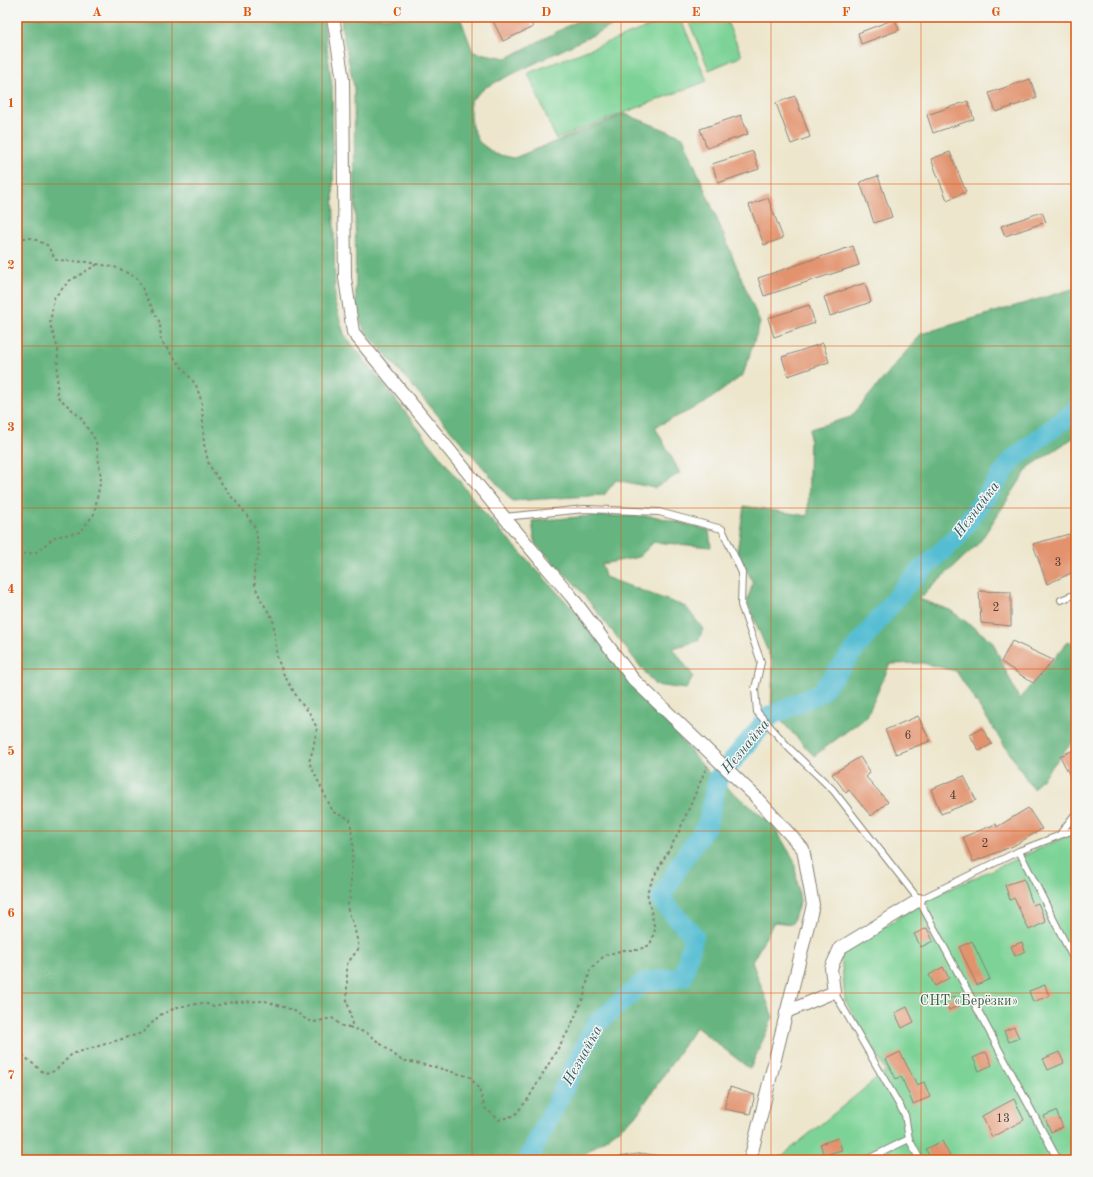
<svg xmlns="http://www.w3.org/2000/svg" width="1093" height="1177" viewBox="0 0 1093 1177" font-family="'Old Standard TT',serif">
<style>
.green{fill:#7dd397;stroke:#4c785a}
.forest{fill:#66b580;stroke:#41684e}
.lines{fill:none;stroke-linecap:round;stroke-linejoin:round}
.river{stroke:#55bdd2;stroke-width:20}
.building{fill:#e2926d}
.service-casing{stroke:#848174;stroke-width:8}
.minor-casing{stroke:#848174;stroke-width:14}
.path{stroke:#848174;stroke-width:2;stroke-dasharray:3 3;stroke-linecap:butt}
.service{stroke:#fff;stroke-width:6}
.minor{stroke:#fff;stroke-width:12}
.grid{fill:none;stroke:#de560d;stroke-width:1;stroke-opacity:0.55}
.labels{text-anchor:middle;stroke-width:3;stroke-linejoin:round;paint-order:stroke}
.number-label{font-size:12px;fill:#4e3a30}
.park-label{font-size:14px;fill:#3e5c47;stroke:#f6f6f2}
.water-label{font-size:15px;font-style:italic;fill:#335c65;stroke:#f6f6f2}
.neatline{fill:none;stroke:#de560d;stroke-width:1.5}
.grid-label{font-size:13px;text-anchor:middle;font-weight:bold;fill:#de560d}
</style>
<rect width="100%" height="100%" fill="#f6f6f2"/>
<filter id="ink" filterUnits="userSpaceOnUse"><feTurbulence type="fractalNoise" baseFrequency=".025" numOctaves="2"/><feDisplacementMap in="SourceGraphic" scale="8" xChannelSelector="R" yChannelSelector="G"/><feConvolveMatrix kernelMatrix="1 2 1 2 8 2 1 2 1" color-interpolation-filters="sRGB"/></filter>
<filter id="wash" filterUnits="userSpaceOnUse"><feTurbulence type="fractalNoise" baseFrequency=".012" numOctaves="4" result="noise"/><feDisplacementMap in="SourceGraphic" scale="16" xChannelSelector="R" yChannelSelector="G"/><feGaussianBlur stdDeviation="0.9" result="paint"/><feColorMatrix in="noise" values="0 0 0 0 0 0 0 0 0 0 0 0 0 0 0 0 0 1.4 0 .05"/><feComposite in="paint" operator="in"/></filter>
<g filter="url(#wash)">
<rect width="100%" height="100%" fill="#ede6cc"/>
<!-- green -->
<g class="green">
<path d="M673 17H680L707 81 556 139 528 73Z"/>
<path d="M687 17H725L742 56 709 70Z"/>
<path d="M1076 832V1160H777L886 1071 845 1000 841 955 925 900Z"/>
</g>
<!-- forest -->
<g class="forest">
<path d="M17 17H323L332 86 335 303 344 334 486 515 570 606 708 772 773 825 794 860 800 901 792 924 774 922 752 962 773 1017 750 1069 696 1027 636 1116 577 1160H17Z"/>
<path d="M341 17H460L473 52 507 58 585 17H630L486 87 470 101 472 127 479 142 495 154 514 158 625 114 683 137 760 323 743 375 705 403 655 427 680 473 655 488 616 480 604 495 512 501 365 331 356 310 354 87 342 30Z"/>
<path d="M1076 288V436L1029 467 979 543 919 599 950 610 992 641 1019 699 1069 641 1076 645V738L1033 789 956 671 923 663 890 664 867 716 814 756 771 710 773 664 747 602 753 582 737 552 744 506 808 516 810 429 851 417 921 334Z"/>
<path d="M590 516H653L709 530 711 547 654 542 639 557 602 564 605 577 686 607 703 629 698 641 673 648 693 676 686 689 655 685 575 584 535 544 532 521Z"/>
</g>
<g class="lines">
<!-- river -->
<path class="river" d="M528 1160 596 1024 644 982 683 977 694 936 660 899 682 861 707 825 718 778 770 716 820 693 908 583 957 537 1013 459 1076 410"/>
</g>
<g id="blocks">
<!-- building -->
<g class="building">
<path d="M491 17H528L533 27 503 41Z"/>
<path d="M895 19 899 30 861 44 858 33Z"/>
<path d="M1030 79 1037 98 996 112 989 93Z"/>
<path d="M795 96 810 137 791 144 776 103Z"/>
<path d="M968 101 974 119 933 133 927 115Z"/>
<path d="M741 115 748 134 707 148 700 129Z"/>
<path d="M753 151 759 169 718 183 712 164Z"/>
<path d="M950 152 966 192 947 200 931 159Z"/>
<path d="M878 176 892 217 874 223 860 182Z"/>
<path d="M768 198 783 238 764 245 749 205Z"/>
<path d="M1042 212 1046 222 1005 236 1001 226Z"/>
<path d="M853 246 859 265 764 296 758 278Z"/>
<path d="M865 283 871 302 830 316 824 297Z"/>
<path d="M809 305 815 323 774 337 768 318Z"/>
<path d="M823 343 829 362 788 376 782 357Z"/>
<path d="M1069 534 1076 552V571L1047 584 1033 544Z"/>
<path d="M979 591 1011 592V626L981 623Z"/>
<path d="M1012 641 1053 660 1033 683 1001 662Z"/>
<path d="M918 716 930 741 896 754 885 730Z"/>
<path d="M982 728 992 744 979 751 970 735Z"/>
<path d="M1076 749V788L1060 756Z"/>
<path d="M860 757 870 773 866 777 888 802 871 816 849 790 846 793 832 774Z"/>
<path d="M964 776 976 800 941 814 931 789Z"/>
<path d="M1028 808 1042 829 1013 846 973 862 963 837 996 824 997 827Z"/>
<path d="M1024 879 1033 905 1038 903 1046 922 1029 930 1014 898 1010 900 1005 885Z"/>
<path d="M927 928 933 941 921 947 914 934Z"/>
<path d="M972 941 990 979 977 985 959 947Z"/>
<path d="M1022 942 1025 951 1015 956 1011 946Z"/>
<path d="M943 967 949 978 935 986 929 975Z"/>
<path d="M1045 985 1049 996 1033 1002 1029 991Z"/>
<path d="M955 996 960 1005 949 1010 944 1001Z"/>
<path d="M907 1007 914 1022 902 1028 895 1013Z"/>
<path d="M1014 1027 1019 1038 1009 1042 1004 1031Z"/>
<path d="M900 1052 917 1085 924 1082 930 1097 913 1104 901 1076 896 1079 886 1059Z"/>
<path d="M986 1052 992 1065 979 1071 973 1058Z"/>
<path d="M1059 1052 1064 1063 1048 1070 1043 1059Z"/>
<path d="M730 1087 755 1095 750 1114 724 1109Z"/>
<path d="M1014 1099 1024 1120 992 1137 982 1116Z"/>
<path d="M1056 1111 1063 1127 1051 1132 1044 1116Z"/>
<path d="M838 1138 842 1150 824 1155 820 1144Z"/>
<path d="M942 1141 952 1160H931L926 1149Z"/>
</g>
</g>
</g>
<g filter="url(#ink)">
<use href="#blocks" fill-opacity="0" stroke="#848174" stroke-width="1"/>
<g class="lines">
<defs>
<g id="service">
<path d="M504 517 585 509 659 512 722 529 742 573 741 605 761 662 755 689 757 712 790 749 833 790 919 900 1058 1160"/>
<path d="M1061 600 1076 594"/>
<path d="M1060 834 1076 813"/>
<path d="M1019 851 1076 964"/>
<path d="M919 900 1019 851 1076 829"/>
<path d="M834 992 905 1115 909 1139 920 1160"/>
<path d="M622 1160 643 1157 663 1160"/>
<path d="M866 1160 909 1139"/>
</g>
<g id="minor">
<path d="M333 17 343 80 345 278 353 332 504 517 571 596 633 679 754 795 803 849 813 905 750 1160"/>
<path d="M786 1012 834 992 831 968 840 948 919 900"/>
</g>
</defs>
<!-- service casing -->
<use href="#service" class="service-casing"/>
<!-- minor casing -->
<use href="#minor" class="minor-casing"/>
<!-- path -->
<g class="path">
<path d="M17 238H32L47 245 56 260 87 262 118 268 137 278 160 323 161 341 196 385 202 403 204 444 209 465 229 494 243 510 256 529 259 555 254 567 255 586 261 600 273 619 277 657 283 673 300 702 309 712 317 728 313 749 309 762 333 812 350 819 353 845 350 897 347 907 354 926 359 948 347 964V1001L351 1016 352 1025 349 1027 342 1026 332 1018 314 1022 307 1020 293 1010 265 1001 233 1002 214 1006 203 1003 178 1007 160 1015 142 1033 72 1054 55 1071 44 1073 20 1053H17"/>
<path d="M17 554 35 553 55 537 80 532 94 514 101 478 96 441 81 418 57 396 58 349 50 324 54 298 69 281 98 264"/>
<path d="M349 1027 367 1033 401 1060 435 1067 470 1077 479 1089 485 1108 499 1120 515 1115 528 1099 570 1028 584 996 590 970 605 955 624 950H637L650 945 655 930 647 892 657 871 678 834 707 766"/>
</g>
<!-- service -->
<use href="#service" class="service"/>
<!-- minor -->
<use href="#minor" class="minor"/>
</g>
</g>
<!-- grid -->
<path class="grid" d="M172 17V1160M322 17V1160M472 17V1160M621 17V1160M771 17V1160M921 17V1160M17 184H1076M17 346H1076M17 508H1076M17 669H1076M17 831H1076M17 993H1076"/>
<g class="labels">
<!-- number labels -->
<g class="number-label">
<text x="1058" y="566">3</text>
<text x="996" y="611">2</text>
<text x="908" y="739">6</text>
<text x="953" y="799">4</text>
<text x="985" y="847">2</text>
<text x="1003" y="1122">13</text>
</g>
<!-- park labels -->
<g class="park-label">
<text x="969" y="1005">СНТ «Берёзки»</text>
</g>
<!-- water labels -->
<g class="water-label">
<text transform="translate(976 509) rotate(-53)" y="5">Незнайка</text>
<text transform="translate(745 746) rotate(-50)" y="5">Незнайка</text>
<text transform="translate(582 1055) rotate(-61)" y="5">Незнайка</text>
</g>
</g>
<!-- margin -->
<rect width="1093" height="1177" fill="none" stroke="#f6f6f2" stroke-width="44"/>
<rect x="22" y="22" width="1049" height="1133" class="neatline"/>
<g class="grid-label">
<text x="97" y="16">A</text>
<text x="247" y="16">B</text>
<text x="397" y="16">C</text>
<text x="546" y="16">D</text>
<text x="696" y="16">E</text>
<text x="846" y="16">F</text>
<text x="996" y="16">G</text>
<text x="11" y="107">1</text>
<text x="11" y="269">2</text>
<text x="11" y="431">3</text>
<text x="11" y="593">4</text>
<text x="11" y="755">5</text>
<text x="11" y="917">6</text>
<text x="11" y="1079">7</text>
</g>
</svg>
